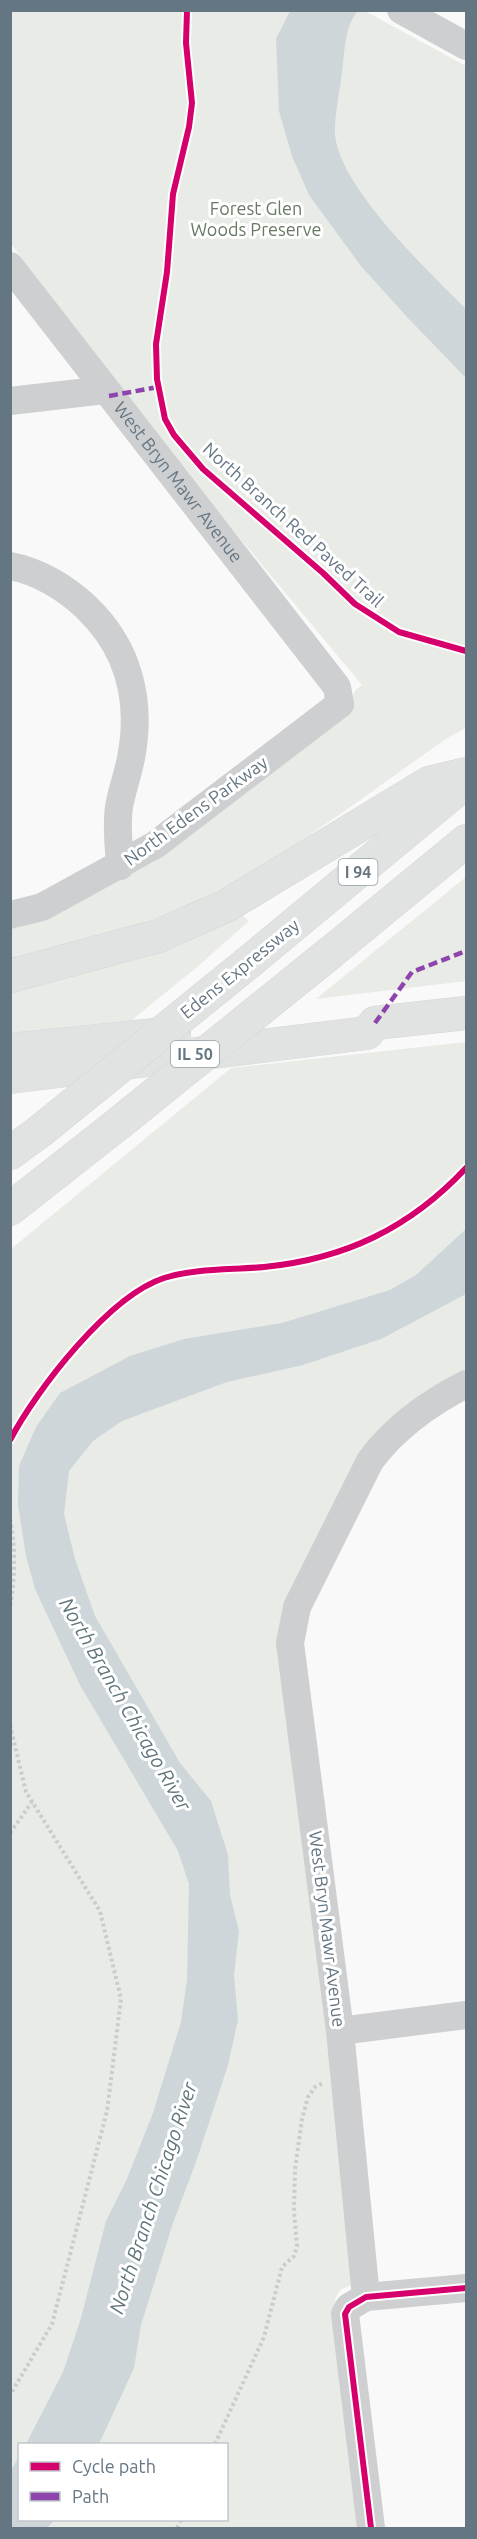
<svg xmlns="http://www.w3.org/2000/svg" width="477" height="2539" viewBox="0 0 477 2539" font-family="Ubuntu,sans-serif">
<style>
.green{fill:#e8ebe6;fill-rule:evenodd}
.water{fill:#ced6d9}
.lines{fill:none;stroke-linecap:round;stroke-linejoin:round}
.major-casing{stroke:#d5d6d7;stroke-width:34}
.highway-casing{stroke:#d5d6d6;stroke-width:34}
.path{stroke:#cbcccd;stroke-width:4;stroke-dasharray:3 3;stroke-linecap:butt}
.minor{stroke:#cecfd0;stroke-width:28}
.major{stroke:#e1e2e2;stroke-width:33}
.highway{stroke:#e1e2e2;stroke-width:33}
.highway-bridge-casing{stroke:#d5d6d6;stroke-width:34;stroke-linecap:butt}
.highway-bridge{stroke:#e1e2e2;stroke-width:33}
.quiet{stroke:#8e44ad;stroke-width:4.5;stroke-dasharray:9 4.5;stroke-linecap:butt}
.cycleway-casing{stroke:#fff;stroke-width:10}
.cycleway{stroke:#d6006c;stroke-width:6}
.labels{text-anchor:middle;stroke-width:6;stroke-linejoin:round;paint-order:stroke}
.shield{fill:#fff;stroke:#939fa8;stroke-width:1.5}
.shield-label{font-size:16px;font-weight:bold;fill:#657683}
.park-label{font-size:18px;fill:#687a64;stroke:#fff}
.street-label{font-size:18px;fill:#657683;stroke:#fff}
.water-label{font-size:20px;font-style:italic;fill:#60757c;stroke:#fff}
</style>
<rect width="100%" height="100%" fill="#f9f9f9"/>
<!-- green -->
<g class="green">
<path d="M10 11H365L466 66V728L449 737C366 794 280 863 189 905 132 930 70 945 11 962V928L21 927 154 862 345 711 355 691 362 685 198 488 11 244Z"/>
<path d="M466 877V981L316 999Z"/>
<path d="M239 912 249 921 197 967 132 1020 11 1033V991Z"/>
<path d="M466 1042V1372L399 1414 282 1623 361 2281 340 2290 335 2299 362 2528H11V1249L231 1068ZM20 2444H226V2520H20Z"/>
</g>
<!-- water -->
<g class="water">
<path d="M290 11H358C344 26 345 52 342 72 340 90 334 117 335 135 340 188 429 272 466 309V378L408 318 361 266 309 195 292 156 279 111 276 39Z"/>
<path d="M466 1229V1294L381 1339 303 1365 227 1382 122 1421 93 1441 69 1471 64 1514 75 1559 95 1616 180 1763 211 1801 228 1855 230 1895 239 1931 234 1975 238 2020 228 2065 197 2159 172 2226 141 2325 134 2368 99 2444H26L63 2372 81 2318 106 2221 126 2181 153 2113 181 2022 187 1980 189 1884 178 1851 80 1685 35 1589 26 1556 18 1505 19 1466 36 1427 60 1393 130 1356 184 1339 282 1323 390 1290 416 1275Z"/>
<path d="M19 2457 20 2520H55L47 2528H11V2470Z"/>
</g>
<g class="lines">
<defs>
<g id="major">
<path d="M10 1050 174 1033"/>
<path d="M10 1077 367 1033 375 1023 466 1013"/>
</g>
<g id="highway">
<path d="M330 953 466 841"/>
<path d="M249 962 466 782"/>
<path d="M10 976 158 936 226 906 429 783 466 774"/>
<path d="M10 1153 39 1132"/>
<path d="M10 1209 118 1124"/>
</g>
</defs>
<!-- major casing -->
<use href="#major" class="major-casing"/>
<!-- highway casing -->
<use href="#highway" class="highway-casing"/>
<!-- path -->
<g class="path">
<path d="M10 1519C16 1548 15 1578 10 1607"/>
<path d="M10 1725 26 1792 100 1911 121 1999 107 2111 52 2324 10 2395"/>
<path d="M10 1833 32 1802"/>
<path d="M215 2444 264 2337 282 2267 294 2256 297 2246 294 2211 295 2169 302 2119 308 2097 315 2087 323 2083"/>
<path d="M177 2528 181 2520"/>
</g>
<!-- minor -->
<g class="minor">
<path d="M401 10 466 46"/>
<path id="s1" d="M10 266 337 687 340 704 155 845 42 907 10 915"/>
<path d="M10 401 105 390"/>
<path d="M10 566C38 571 66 588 86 607 129 648 142 701 131 758 128 774 122 790 119 807 116 827 119 846 120 866"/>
<path d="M340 2031 466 2015"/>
<path d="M366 2297 340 2031 290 1643 297 1607 370 1461C395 1427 429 1403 466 1384"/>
<path d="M371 2528 345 2314 349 2307 366 2297 466 2288"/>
</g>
<!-- major -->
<use href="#major" class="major"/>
<!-- highway -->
<use href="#highway" class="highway"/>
<defs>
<g id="highway-bridge">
<path d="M118 1124 330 953"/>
<path d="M39 1132 249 962"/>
</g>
</defs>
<!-- highway-bridge casing -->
<use href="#highway-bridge" class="highway-bridge-casing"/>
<!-- highway-bridge -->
<use href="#highway-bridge" class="highway-bridge"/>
<!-- quiet -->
<g class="quiet">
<path d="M109 396 158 387"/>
<path d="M375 1023 412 972 466 951"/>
</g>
<defs>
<g id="cycleway">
<path d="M187 10 186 43 192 103 189 127 173 194 167 272 156 344 157 379 165 419 174 435 203 469 323 573 355 604 399 632 466 651"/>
<path d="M10 1440C37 1389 109 1296 164 1278 195 1268 232 1270 264 1267 345 1259 410 1228 466 1168"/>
<path d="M371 2528 345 2314 349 2307 366 2297 466 2288"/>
</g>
</defs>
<!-- cycleway casing -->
<use href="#cycleway" class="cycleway-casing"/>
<!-- cycleway -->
<use href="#cycleway" class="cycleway"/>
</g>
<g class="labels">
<!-- shield labels -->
<g class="shield">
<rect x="338.5" y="859" width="39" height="26" rx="4.5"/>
<rect x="171" y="1041" width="48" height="26" rx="4.5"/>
</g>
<g class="shield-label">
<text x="358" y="878">I 94</text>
<text x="195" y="1060">IL 50</text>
</g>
<!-- park labels -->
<g class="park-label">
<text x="256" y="215">Forest Glen<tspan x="256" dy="21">Woods Preserve</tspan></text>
</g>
<!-- street labels -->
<g class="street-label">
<text dy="6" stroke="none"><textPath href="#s1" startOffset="274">West Bryn Mawr Avenue</textPath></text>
<text transform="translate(293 525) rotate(42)" y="6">North Branch Red Paved Trail</text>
<text transform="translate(196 811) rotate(-36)" y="6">North Edens Parkway</text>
<text transform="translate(240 969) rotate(-39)" y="6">Edens Expressway</text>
<text transform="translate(327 1929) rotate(83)" y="6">West Bryn Mawr Avenue</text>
</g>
<!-- water labels -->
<g class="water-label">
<text transform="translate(125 1704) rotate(60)" y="7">North Branch Chicago River</text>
<text transform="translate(153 2198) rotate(-72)" y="7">North Branch Chicago River</text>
</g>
</g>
<!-- border -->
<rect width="477" height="2539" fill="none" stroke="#657683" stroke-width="24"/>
<!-- legend -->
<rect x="18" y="2443" width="210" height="78" fill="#ffffff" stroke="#c1c8cd" stroke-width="1.5"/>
<rect x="30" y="2462" width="30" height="9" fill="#d6006c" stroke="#c1c8cd" stroke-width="1.5"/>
<text x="72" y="2473" font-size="18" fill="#657683">Cycle path</text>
<rect x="30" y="2492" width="30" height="9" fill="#8e44ad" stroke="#c1c8cd" stroke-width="1.5"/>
<text x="72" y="2503" font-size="18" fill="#657683">Path</text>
</svg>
